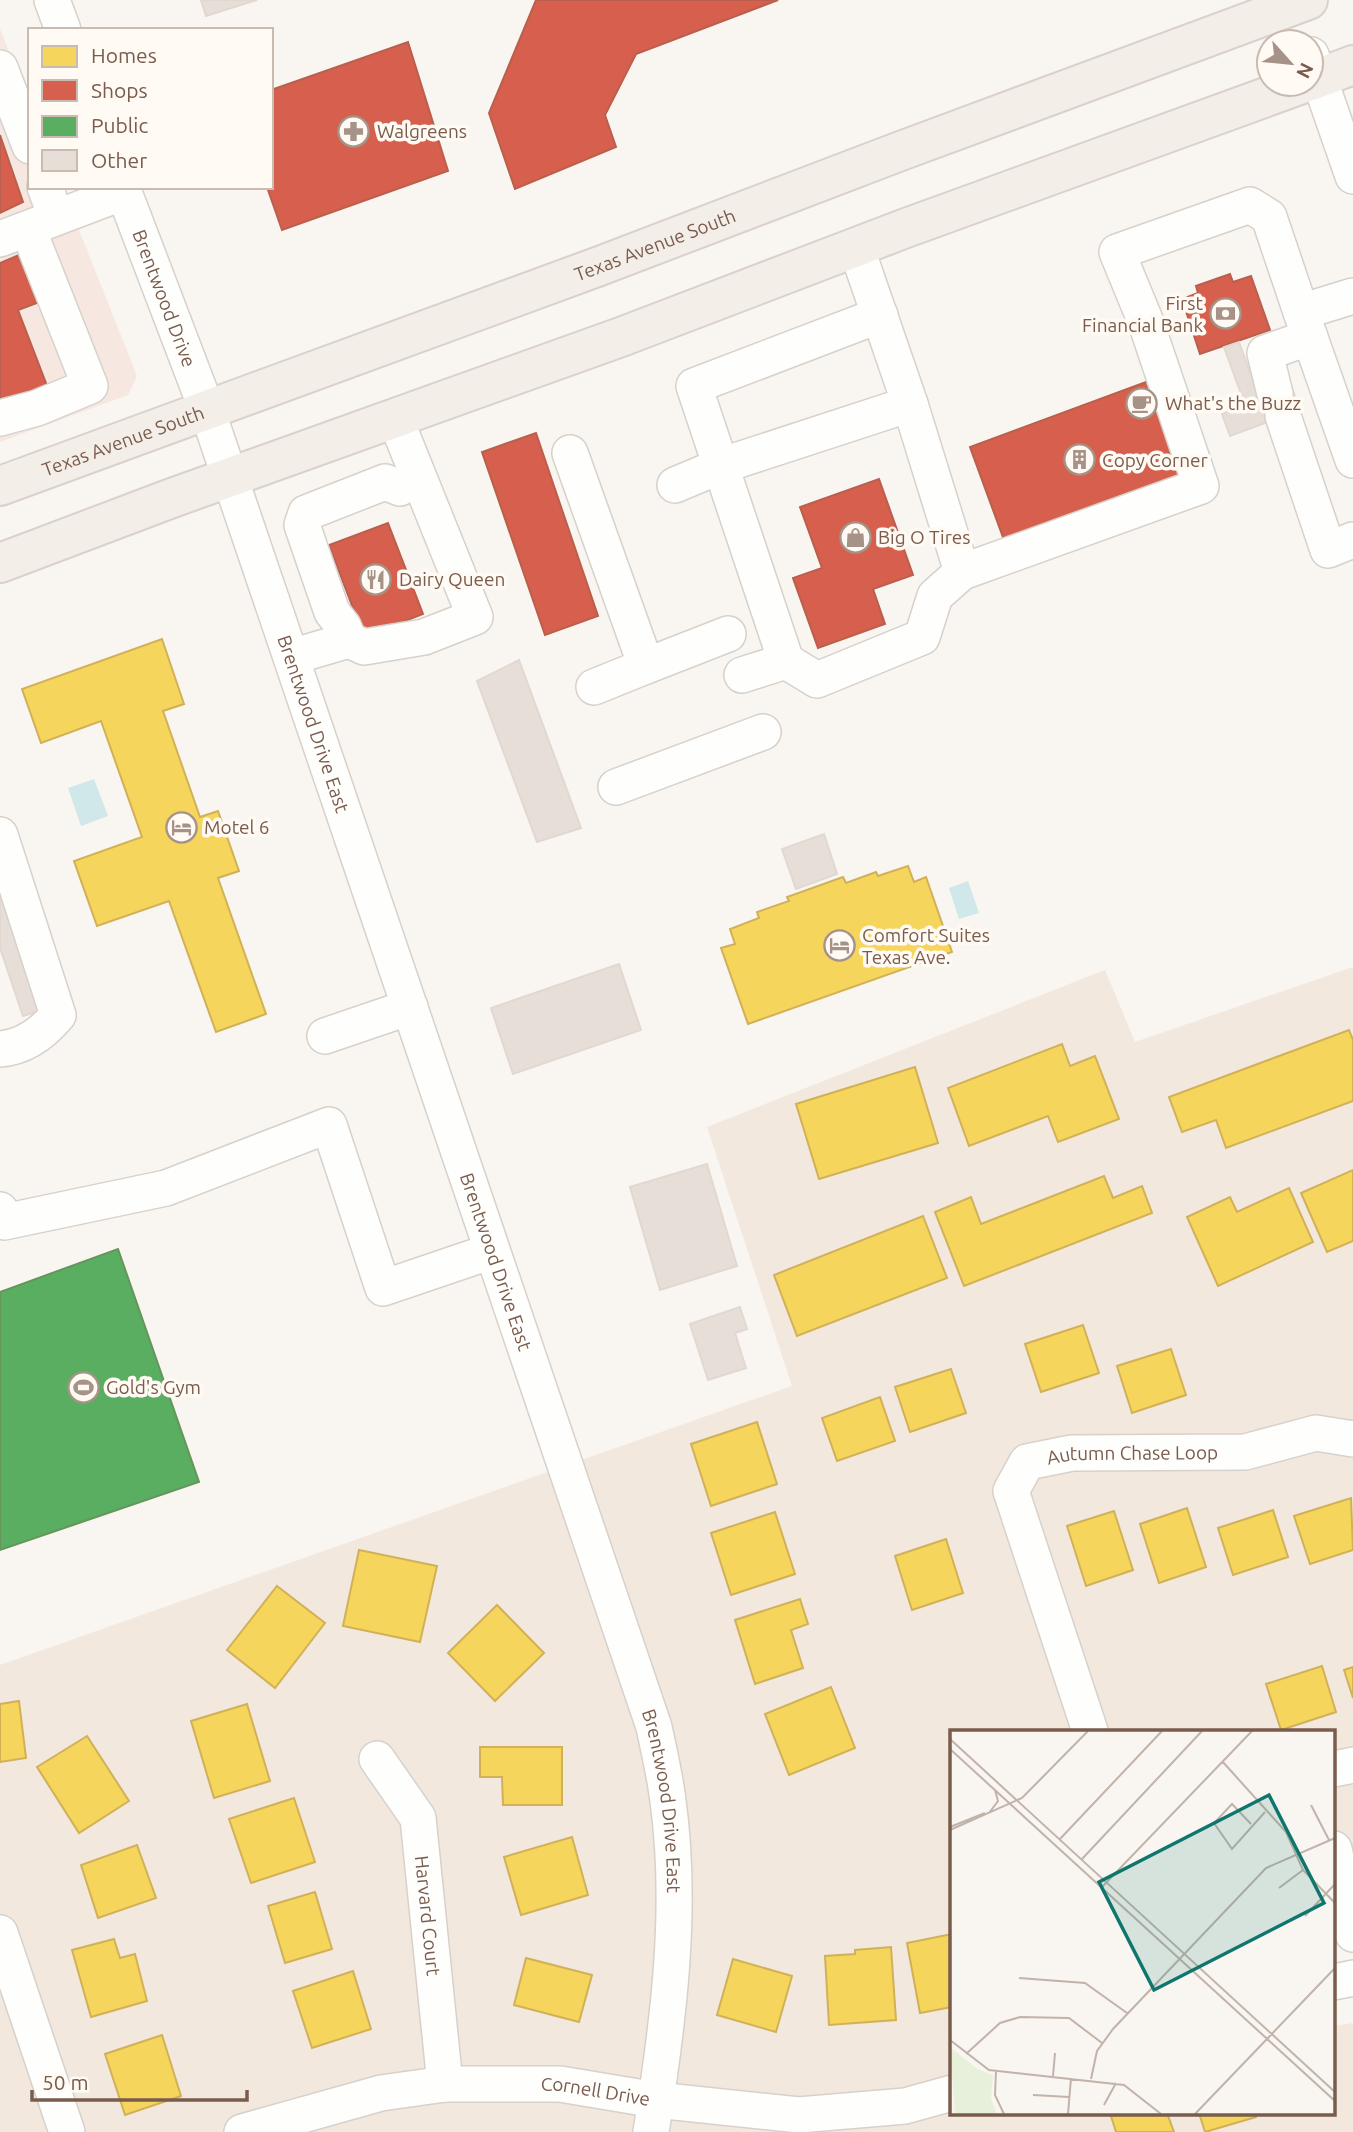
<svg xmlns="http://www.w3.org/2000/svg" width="1353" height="2132" viewBox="0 0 1353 2132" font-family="Ubuntu,sans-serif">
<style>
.residential{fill:#f2e8de}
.commercial{fill:#f6e8e1}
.water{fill:#d0e8ea}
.homes{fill:#f6d55c;stroke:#d1b158;stroke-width:2}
.shops{fill:#d6604d;stroke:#ba5f4d;stroke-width:2}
.public{fill:#5aae61;stroke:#64955b;stroke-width:2}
.building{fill:#e6ded7;stroke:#e2d8d2;stroke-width:2}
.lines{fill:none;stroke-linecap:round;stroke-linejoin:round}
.minor-casing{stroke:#d7d1cb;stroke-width:38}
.major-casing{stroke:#dad1cc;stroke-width:42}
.minor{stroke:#fefefd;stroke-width:35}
.major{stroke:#f3eee8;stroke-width:38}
.labels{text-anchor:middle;stroke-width:7;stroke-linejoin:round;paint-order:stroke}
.poi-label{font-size:19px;fill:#7a5c4d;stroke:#fffaf3;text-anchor:start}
.street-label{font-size:19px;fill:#7a5c4d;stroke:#fffaf3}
.inset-road{fill:none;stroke:#c2b3aa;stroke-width:2}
.view{fill:#0f766e;fill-opacity:0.15;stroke:#0f766e;stroke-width:3.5}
.inset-edge{fill:none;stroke:#7a5c4d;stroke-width:3.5}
</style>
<rect width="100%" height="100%" fill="#f9f5f0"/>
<!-- residential -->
<path class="residential" d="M1353 967V1934L1334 1938V1731H952V2113H1334V2026L1353 2023V2132H0V1665L792 1386 707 1127 1105 970 1135 1042Z"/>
<!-- commercial -->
<path class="commercial" d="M0 29 30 104V187H62L137 376 128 395 0 442Z"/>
<!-- water -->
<g class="water">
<path d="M94 779 108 816 81 826 68 788Z"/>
<path d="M968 881 979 913 959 919 949 888Z"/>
</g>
<!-- homes -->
<g class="homes">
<path d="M162 639 184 704 163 711 200 817 218 811 239 871 218 878 266 1014 216 1032 169 901 97 926 74 861 142 837 101 721 41 743 22 689Z"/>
<path d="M908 866 914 882 926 877 952 952 748 1024 721 948 735 944 730 929 759 918 757 912 789 901 787 897 843 877 846 883 876 872 878 876Z"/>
<path d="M1349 1030 1353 1040V1101L1226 1148 1216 1120 1182 1132 1169 1097Z"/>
<path d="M1062 1044 1070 1066 1095 1056 1119 1119 1058 1142 1048 1116 969 1146 948 1088Z"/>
<path d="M915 1067 938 1143 819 1179 796 1104Z"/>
<path d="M1353 1170V1241L1327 1252 1301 1193Z"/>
<path d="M1104 1176 1113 1198 1142 1186 1152 1213 964 1286 935 1212 971 1197 981 1224Z"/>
<path d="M1289 1188 1313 1242 1218 1286 1187 1217 1230 1197 1237 1212Z"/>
<path d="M923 1216 947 1278 797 1336 774 1275Z"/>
<path d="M1083 1325 1099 1373 1041 1392 1025 1344Z"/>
<path d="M1171 1349 1186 1395 1132 1413 1117 1366Z"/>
<path d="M951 1369 966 1413 910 1432 895 1387Z"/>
<path d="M880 1397 895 1441 837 1461 822 1418Z"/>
<path d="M757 1422 777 1484 711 1506 691 1444Z"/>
<path d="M1351 1498 1353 1550 1310 1564 1294 1516Z"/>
<path d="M1187 1508 1206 1567 1159 1583 1140 1524Z"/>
<path d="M1273 1510 1288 1557 1233 1575 1218 1528Z"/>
<path d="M1114 1511 1133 1570 1086 1586 1067 1526Z"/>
<path d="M775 1512 795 1574 731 1595 711 1533Z"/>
<path d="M946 1539 963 1593 912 1610 895 1556Z"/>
<path d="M359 1550 437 1566 420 1642 343 1626Z"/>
<path d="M277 1586 325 1623 275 1688 227 1650Z"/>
<path d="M800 1599 808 1624 791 1630 803 1668 755 1684 735 1620Z"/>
<path d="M497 1605 544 1653 495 1701 448 1653Z"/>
<path d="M1322 1666 1336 1712 1281 1730 1266 1684Z"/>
<path d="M1353 1667V1698L1344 1670Z"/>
<path d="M831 1687 855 1748 789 1775 765 1714Z"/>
<path d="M19 1701 26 1758 0 1762V1704Z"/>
<path d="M247 1704 270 1781 214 1798 191 1721Z"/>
<path d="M87 1736 129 1801 79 1833 37 1767Z"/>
<path d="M480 1747H562V1805H503L502 1777H480Z"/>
<path d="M294 1798 315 1862 251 1883 229 1819Z"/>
<path d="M572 1837 588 1895 521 1915 504 1857Z"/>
<path d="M137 1845 156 1898 98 1918 81 1865Z"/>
<path d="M315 1892 332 1949 285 1963 268 1906Z"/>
<path d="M952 1934V2007L920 2013 907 1943Z"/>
<path d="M114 1939 120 1958 135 1954 147 2001 91 2017 72 1950Z"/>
<path d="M891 1947 896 2020 829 2025 825 1956 855 1954V1950Z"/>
<path d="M526 1958 592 1975 579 2022 514 2005Z"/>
<path d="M733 1959 792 1976 776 2032 717 2015Z"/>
<path d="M353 1971 371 2029 312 2048 293 1991Z"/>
<path d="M162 2035 181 2096 125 2115 105 2054Z"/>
<path d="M1110 2113H1167L1174 2132H1116Z"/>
<path d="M1199 2113H1255L1256 2117 1205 2132Z"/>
</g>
<!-- shops -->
<g class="shops">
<path d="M536 0H778L636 54 605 115 616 147 515 189 489 113Z"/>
<path d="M408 42 448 171 282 230 267 187H271V90Z"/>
<path d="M0 135 23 202 0 213Z"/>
<path d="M19 255 37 303 18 310 49 391 0 410V263Z"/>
<path d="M1230 274 1233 282 1251 276 1270 330 1200 354 1182 299 1198 293 1196 286Z"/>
<path d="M1154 379 1188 474 1004 540 970 447Z"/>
<path d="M536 433 598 616 545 635 482 452Z"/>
<path d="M879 479 913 575 873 589 885 624 818 648 793 578 822 568 800 507Z"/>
<path d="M388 523 423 614 364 637 329 545Z"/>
</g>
<!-- public -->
<path class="public" d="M118 1249 199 1482 0 1550V1292Z"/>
<!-- building -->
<g class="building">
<path d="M201 0H257L206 16Z"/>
<path d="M1239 342 1260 400 1292 388 1300 410 1230 436 1222 414 1245 405 1224 347Z"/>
<path d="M519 660 581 828 537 842 477 681Z"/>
<path d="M824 834 837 874 796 889 782 849Z"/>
<path d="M0 885 43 1010 23 1016 0 948Z"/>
<path d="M619 964 641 1030 513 1074 491 1008Z"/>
<path d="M707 1164 737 1266 660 1290 630 1187Z"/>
<path d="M740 1307 747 1329 735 1333 746 1368 708 1380 690 1324Z"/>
</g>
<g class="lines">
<defs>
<g id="minor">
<path d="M52 0 63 30"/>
<path d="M1311 55 1353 176"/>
<path d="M0 68 30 146"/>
<path d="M45 187 56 217"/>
<path id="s1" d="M122 187 207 410 654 1727C659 1751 665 1776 668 1801 683 1910 668 2024 651 2132"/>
<path d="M0 239 124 192"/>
<path d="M856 247 910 404 962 572 1201 486 1145 320 1117 252 1250 205 1269 217 1301 312 1353 296"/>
<path d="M1301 312 1353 460"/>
<path d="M1275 394 1265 353 1310 337"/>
<path d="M1283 416 1328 550 1353 540"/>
<path d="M0 418 37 408 90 386 28 229"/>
<path d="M570 453 646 666 728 634"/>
<path d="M675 485 720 466 910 404"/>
<path d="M349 640 343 626 332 612 302 525 306 513 385 482 400 488"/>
<path d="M291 657 349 640 364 647 424 637 475 617 395 418"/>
<path d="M786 661 694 386 880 315"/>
<path d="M742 675 786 661 817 680 922 637 935 596 962 572"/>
<path d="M594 687 646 666"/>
<path d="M616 787 763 732"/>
<path d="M0 835 58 1015C43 1033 24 1047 0 1049"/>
<path d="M325 1036 410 1007"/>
<path d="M0 1210 4 1222 166 1188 329 1125 383 1288 492 1251"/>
<path id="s2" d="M1090 1731 1011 1491 1027 1462 1072 1453 1245 1452 1316 1433 1353 1439"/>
<path id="s3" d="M377 1759 418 1818 445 2084"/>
<path d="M1334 1769 1353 1765"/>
<path d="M1334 1849 1353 1934"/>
<path d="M0 1933 67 2132"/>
<path d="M1334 1982 1353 1978"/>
<path id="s4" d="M242 2132 381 2093 445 2084H560L656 2100 799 2115 905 2106 952 2093"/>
</g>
<g id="major">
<path d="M1311 81 1353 65"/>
<path id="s5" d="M0 486 597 267 898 152 1308 0"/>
<path d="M0 563 172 498 621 337 906 228 1302 84"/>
</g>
</defs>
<!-- minor casing -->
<use href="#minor" class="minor-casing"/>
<!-- major casing -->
<use href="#major" class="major-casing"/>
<!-- minor -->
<use href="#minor" class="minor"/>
<!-- major -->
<use href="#major" class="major"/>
</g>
<!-- icons -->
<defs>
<symbol id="pharmacy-ring" viewBox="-11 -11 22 22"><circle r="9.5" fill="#fffaf3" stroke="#a69286" stroke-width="1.5"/><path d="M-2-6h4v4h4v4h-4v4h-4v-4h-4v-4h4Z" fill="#a69286"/></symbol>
<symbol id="bank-ring" viewBox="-11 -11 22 22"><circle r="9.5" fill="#fffaf3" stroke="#a69286" stroke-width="1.5"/><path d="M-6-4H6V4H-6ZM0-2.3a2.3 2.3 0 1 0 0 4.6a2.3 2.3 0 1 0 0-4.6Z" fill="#a69286"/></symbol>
<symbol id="cafe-ring" viewBox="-11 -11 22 22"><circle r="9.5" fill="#fffaf3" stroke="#a69286" stroke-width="1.5"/><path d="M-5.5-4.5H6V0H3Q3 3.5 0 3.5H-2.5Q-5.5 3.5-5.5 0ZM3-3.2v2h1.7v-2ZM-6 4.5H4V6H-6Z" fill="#a69286"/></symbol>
<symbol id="building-ring" viewBox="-11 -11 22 22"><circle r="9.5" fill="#fffaf3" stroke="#a69286" stroke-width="1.5"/><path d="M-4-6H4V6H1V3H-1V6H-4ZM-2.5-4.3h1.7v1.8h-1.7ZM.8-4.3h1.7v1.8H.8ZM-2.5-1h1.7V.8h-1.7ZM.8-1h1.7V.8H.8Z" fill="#a69286"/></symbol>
<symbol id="shop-ring" viewBox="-11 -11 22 22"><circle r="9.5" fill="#fffaf3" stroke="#a69286" stroke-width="1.5"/><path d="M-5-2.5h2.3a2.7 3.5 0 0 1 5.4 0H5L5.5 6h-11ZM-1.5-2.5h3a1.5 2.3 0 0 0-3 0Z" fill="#a69286"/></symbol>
<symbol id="restaurant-ring" viewBox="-11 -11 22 22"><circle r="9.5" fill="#fffaf3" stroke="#a69286" stroke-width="1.5"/><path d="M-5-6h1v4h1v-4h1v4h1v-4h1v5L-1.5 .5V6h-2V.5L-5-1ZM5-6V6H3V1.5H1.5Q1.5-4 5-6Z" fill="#a69286"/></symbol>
<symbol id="hotel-ring" viewBox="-11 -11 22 22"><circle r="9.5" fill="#fffaf3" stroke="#a69286" stroke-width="1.5"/><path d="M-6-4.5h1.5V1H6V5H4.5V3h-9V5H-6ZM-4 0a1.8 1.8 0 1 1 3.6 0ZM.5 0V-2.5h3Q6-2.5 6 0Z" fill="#a69286"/></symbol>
<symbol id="stadium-ring" viewBox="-11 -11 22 22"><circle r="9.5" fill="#fffaf3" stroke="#a69286" stroke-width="1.5"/><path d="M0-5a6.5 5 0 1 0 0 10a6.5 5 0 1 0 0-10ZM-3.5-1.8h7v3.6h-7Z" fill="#a69286"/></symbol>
</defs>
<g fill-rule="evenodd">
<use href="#pharmacy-ring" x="336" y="114" width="35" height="35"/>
<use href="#bank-ring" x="1208" y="296" width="35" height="35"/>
<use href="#cafe-ring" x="1124" y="386" width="35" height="35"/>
<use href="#building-ring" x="1062" y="442" width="35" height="35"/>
<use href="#shop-ring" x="838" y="520" width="35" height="35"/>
<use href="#restaurant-ring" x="358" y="562" width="35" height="35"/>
<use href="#hotel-ring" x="164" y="810" width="35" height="35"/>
<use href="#hotel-ring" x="822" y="928" width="35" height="35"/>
<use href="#stadium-ring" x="66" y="1370" width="35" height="35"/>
</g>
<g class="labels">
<!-- poi labels -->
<g class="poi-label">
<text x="377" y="138">Walgreens</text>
<text x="1203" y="310" text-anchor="end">First<tspan x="1203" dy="22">Financial Bank</tspan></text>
<text x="1165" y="410">What's the Buzz</text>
<text x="1102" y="467">Copy Corner</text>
<text x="878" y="544">Big O Tires</text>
<text x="399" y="586">Dairy Queen</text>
<text x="204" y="834">Motel 6</text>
<text x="862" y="942">Comfort Suites<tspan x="862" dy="22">Texas Ave.</tspan></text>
<text x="106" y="1394">Gold's Gym</text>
</g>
<!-- street labels -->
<g class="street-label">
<text dy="7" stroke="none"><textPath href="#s5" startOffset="698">Texas Avenue South</textPath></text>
<text dy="7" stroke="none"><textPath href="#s1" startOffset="119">Brentwood Drive</textPath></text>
<text dy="7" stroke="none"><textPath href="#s5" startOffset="131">Texas Avenue South</textPath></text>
<text dy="7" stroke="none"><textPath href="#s1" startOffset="570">Brentwood Drive East</textPath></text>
<text dy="7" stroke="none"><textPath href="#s1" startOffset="1138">Brentwood Drive East</textPath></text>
<text dy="7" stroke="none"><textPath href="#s2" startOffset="392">Autumn Chase Loop</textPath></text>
<text dy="7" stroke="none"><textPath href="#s1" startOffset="1704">Brentwood Drive East</textPath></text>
<text dy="7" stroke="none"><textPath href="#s3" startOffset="170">Harvard Court</textPath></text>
<text dy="7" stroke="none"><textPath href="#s4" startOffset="360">Cornell Drive</textPath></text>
</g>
</g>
<!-- overview -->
<g transform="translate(950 1730)">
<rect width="385" height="385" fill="#f9f5f0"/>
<path d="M0 317 27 339 43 345 41 369 47 384H5Z" fill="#e7f0db"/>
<path class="inset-road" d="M0 9 385 362M0 19 385 371M272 31 336 102 353 140 385 173M361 75 379 110M39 83 48 71 45 60M301 94 282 74 264 93 282 119 315 82M0 97 35 83M0 100 72 68 138 1M110 109 212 1M132 129 252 1M152 157 302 1M329 158 353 140M355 186 385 154M69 248 135 253 177 283M0 310 39 340 174 355 211 384M16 324 50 293 70 287 119 288 152 313M46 341 45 365 54 384M103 346 105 323M141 349 147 321 163 299 316 138 385 108M83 365 119 367M154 375 166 353M118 384 121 348M245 384 385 238"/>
<path class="view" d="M319 65 374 173 204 260 149 152Z"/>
<rect width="385" height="385" class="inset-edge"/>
</g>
<!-- legend -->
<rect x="28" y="28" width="245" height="161" fill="#fffaf3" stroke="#cabbb1" stroke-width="2"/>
<rect x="42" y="46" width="35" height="21" fill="#f6d55c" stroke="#cabbb1" stroke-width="2"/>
<text x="91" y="63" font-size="21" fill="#7a5c4d">Homes</text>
<rect x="42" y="80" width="35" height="21" fill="#d6604d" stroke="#cabbb1" stroke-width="2"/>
<text x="91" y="98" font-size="21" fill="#7a5c4d">Shops</text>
<rect x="42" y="116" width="35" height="21" fill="#5aae61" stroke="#cabbb1" stroke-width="2"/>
<text x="91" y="133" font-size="21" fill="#7a5c4d">Public</text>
<rect x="42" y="150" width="35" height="21" fill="#e6ded7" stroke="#cabbb1" stroke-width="2"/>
<text x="91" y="168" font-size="21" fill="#7a5c4d">Other</text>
<!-- north arrow -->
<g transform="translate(1290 63) rotate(117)"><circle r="33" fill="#fffaf3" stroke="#cabbb1" stroke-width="2"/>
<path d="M0-5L12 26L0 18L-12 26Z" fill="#a69286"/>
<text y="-10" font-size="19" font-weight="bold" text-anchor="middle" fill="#7a5c4d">N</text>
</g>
<!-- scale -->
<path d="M32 2090v10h215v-10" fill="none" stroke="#7a5c4d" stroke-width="3.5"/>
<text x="42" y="2090" font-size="21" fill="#7a5c4d" stroke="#fffaf3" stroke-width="5" paint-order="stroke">50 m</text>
</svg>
